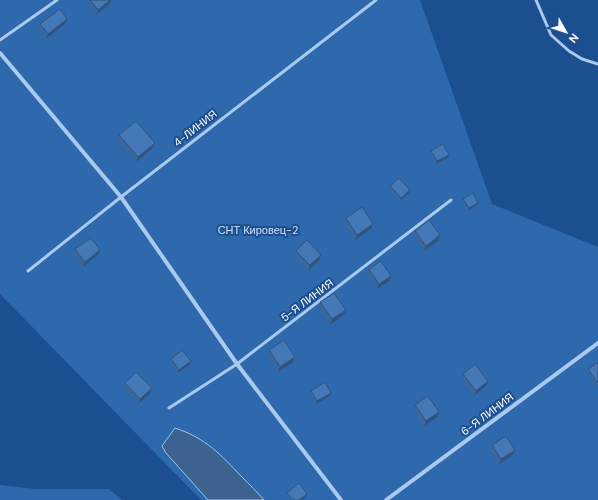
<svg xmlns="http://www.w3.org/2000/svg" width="598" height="500" viewBox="0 0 598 500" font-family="'DM Sans',sans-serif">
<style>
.green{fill:#2e69ad}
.water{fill:#3c6290;stroke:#9cc4f0}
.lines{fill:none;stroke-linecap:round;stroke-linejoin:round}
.lane{stroke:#a9c9ee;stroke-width:3}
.street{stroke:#a9c9ee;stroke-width:4}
.wall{fill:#3a679d}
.shaded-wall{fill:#305480}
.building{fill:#4478b7;stroke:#305480}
.labels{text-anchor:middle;stroke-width:4;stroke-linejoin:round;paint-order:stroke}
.street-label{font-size:11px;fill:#fff;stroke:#1b4f8f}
.park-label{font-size:11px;fill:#cfe3fa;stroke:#1b4f8f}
</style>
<rect width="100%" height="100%" fill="#1b4f8f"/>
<!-- green -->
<g class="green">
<path d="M0 0H420L492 204 598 247V500H201L0 294Z"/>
<path d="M0 485 36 489H109L122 500H0Z"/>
</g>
<!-- water -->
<path class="water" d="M175 428C206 438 221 455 242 477 250 485 257 492 264 500H208L166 453 162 446Z"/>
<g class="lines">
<!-- lane -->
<g class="lane">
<path d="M536 0 551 35 569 51 582 59 598 64"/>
<path d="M0 40 57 0"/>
<path d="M28 271 121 197 376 0"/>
<path d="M169 408 237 364 451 200"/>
</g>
<!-- street -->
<g class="street">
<path d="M0 53 121 197 237 364 341 500"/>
<path d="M386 500 598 343"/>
</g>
</g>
<!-- wall -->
<g class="wall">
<path d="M87 0H111L110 4 96 15 86 3Z"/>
<path d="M67 19 65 24 46 39 38 29 40 24Z"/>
<path d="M119 135 155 143 153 148 136 162 117 141Z"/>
<path d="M431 151 449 155 448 158 436 164 430 154Z"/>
<path d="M390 186 409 193 400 201 390 189Z"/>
<path d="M463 199 478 203 477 205 468 211 462 201Z"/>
<path d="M346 218 371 229 355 240 344 224Z"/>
<path d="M415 231 438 241 424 251 413 236Z"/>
<path d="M75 249 98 255 83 267 73 255Z"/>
<path d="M296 251 319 260 308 271 294 256Z"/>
<path d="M369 269 391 276 389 281 377 289 367 274Z"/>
<path d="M320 302 344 315 330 325 318 307Z"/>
<path d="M269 350 293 362 278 372 267 356Z"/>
<path d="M171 359 190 364 178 373 170 361Z"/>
<path d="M598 364V387L587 372 588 369Z"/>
<path d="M463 374 488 381 486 386 474 396 461 380Z"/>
<path d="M125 383 152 388 150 394 138 404 123 388Z"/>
<path d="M311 391 330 396 316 404 310 394Z"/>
<path d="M415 405 437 417 424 426 413 411Z"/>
<path d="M492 445 513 455 499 464 490 451Z"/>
<path d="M287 493 306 497 302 500H289L286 496Z"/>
</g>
<!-- shaded-wall -->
<g class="shaded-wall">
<path d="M110 0H111L110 4 96 15 98 10Z"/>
<path d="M67 19 65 24 46 39 48 34Z"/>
<path d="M155 143 153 148 136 162 138 157Z"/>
<path d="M449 155 448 158 436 164 437 161Z"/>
<path d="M410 190 409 193 400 201 401 198Z"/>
<path d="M478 203 477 205 468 211 469 208Z"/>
<path d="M373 224 371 229 355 240 357 235Z"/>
<path d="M440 235 438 241 424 251 426 246Z"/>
<path d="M100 250 98 255 83 267 85 262Z"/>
<path d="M321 255 319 260 308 271 310 265Z"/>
<path d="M391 276 389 281 377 289 379 284Z"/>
<path d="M346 310 344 315 330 325 332 319Z"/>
<path d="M295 357 293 362 278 372 280 367Z"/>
<path d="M191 361 190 364 178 373 179 370Z"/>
<path d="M488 381 486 386 474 396 476 391Z"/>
<path d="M152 388 150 394 138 404 140 399Z"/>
<path d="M331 393 330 396 316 404 317 401Z"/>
<path d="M439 412 437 417 424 426 426 421Z"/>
<path d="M515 450 513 455 499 464 501 459Z"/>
<path d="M307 494 306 497 302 500H299Z"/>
</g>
<!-- building -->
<g class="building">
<path d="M90 0H110L98 10Z"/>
<path d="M60 9 67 19 48 34 40 24Z"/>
<path d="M136 121 155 143 138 157 119 135Z"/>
<path d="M443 144 449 155 437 161 431 151Z"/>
<path d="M399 178 410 190 401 198 390 186Z"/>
<path d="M473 193 478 203 469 208 463 199Z"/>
<path d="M362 207 373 224 357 235 346 218Z"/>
<path d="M429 220 440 235 426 246 415 231Z"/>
<path d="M91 238 100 250 85 262 75 249Z"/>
<path d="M307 240 321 255 310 265 296 251Z"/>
<path d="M381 261 391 276 379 284 369 269Z"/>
<path d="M334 293 346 310 332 319 320 302Z"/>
<path d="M284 340 295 357 280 367 269 350Z"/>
<path d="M182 350 191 361 179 370 171 359Z"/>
<path d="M597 363 598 364V383L588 369Z"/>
<path d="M475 364 488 381 476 391 463 374Z"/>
<path d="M136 372 152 388 140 399 125 383Z"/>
<path d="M325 382 331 393 317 401 311 391Z"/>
<path d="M428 396 439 412 426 421 415 405Z"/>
<path d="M506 436 515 450 501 459 492 445Z"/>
<path d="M299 483 307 494 299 500H293L287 493Z"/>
</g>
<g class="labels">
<!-- street labels -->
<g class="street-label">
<text transform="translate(195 128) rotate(-38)" y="4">4-ЛИНИЯ</text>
<text transform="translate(307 300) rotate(-37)" y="4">5-Я ЛИНИЯ</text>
<text transform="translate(487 414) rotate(-37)" y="4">6-Я ЛИНИЯ</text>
</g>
<!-- park labels -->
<g class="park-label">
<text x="258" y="234">СНТ Кировец-2</text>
</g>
</g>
<!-- north arrow -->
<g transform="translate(566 32) rotate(129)" stroke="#1b4f8f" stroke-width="3" paint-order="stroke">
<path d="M0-3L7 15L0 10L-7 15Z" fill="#ffffff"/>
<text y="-6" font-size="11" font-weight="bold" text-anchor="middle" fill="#ffffff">N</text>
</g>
</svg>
